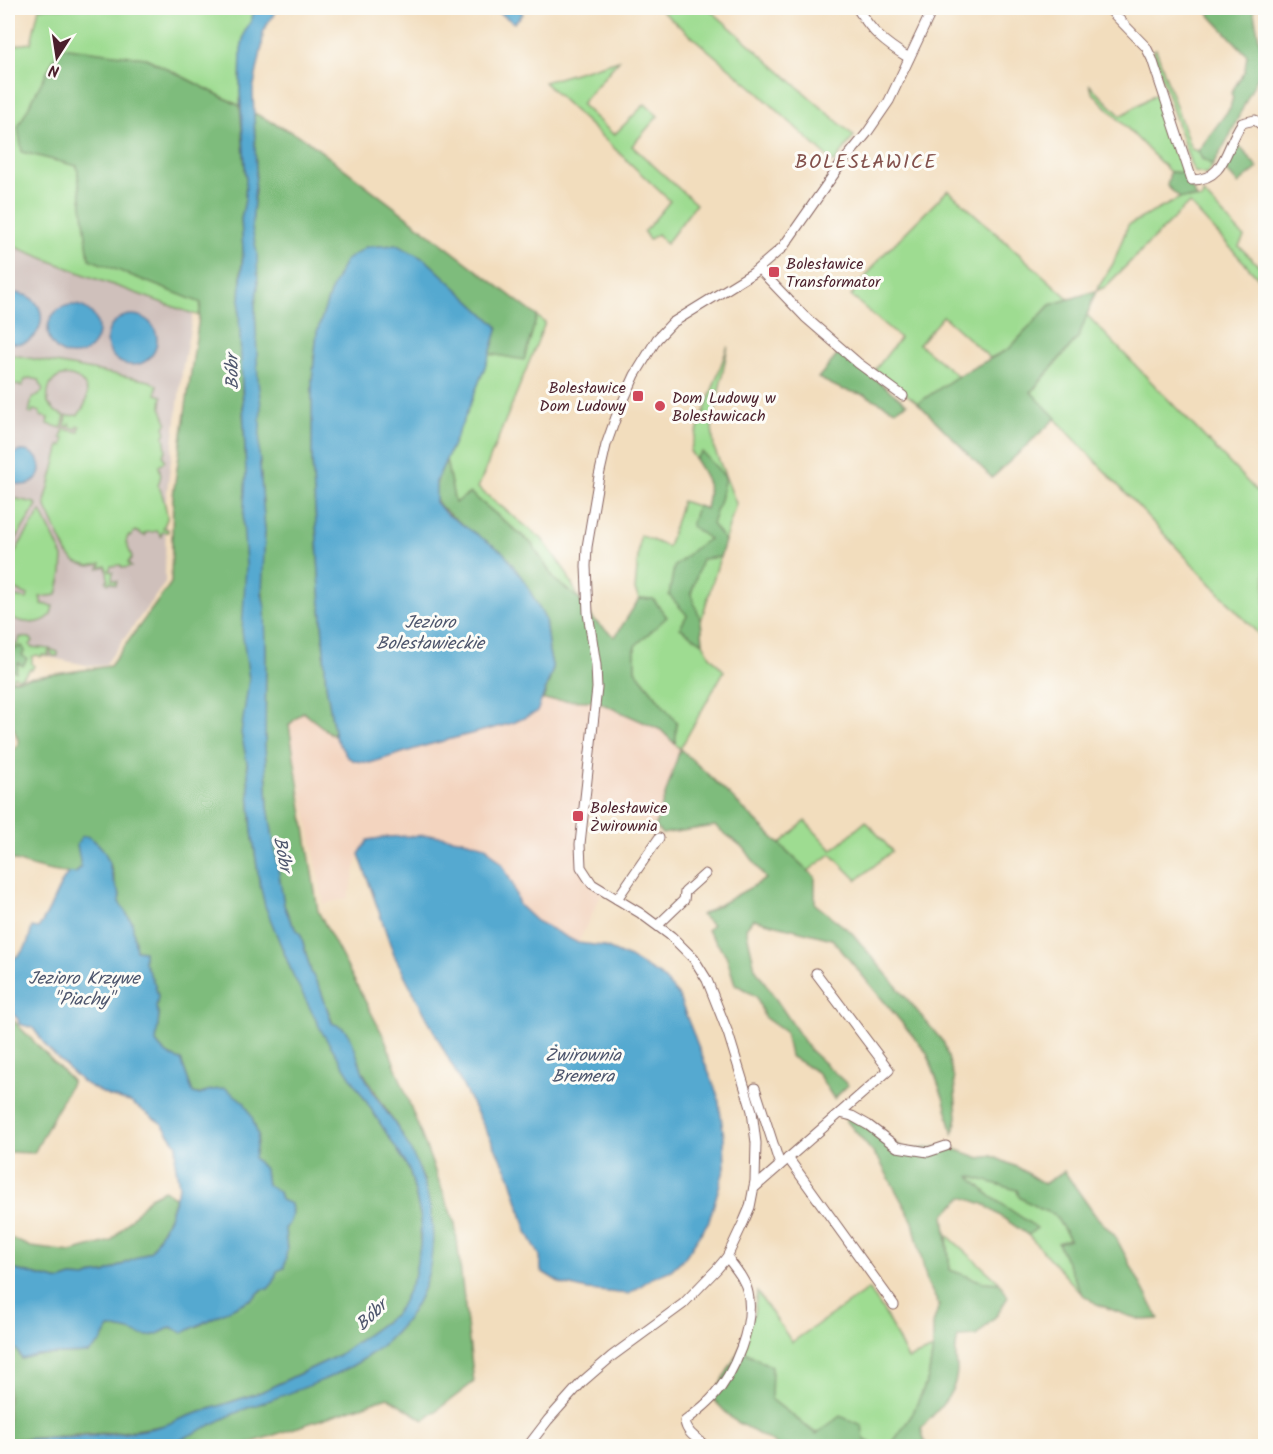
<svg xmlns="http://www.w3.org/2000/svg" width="1273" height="1454" viewBox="0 0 1273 1454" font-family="Kalam,sans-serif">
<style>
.built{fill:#f3d4bf}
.industrial{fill:#cfc0bb}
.green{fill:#9edc91;stroke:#747e5e;stroke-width:1.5}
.forest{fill:#7ebc7b;stroke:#646e53;stroke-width:1.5}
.water{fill:#54a9d0;stroke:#4f647e;stroke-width:1.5}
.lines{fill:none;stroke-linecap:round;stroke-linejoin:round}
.minor-casing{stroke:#85625e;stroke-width:11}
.minor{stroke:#fff;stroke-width:9}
.poi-dot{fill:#d1495b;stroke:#fdfcf7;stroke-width:2}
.labels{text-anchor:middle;stroke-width:6;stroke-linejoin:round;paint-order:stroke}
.poi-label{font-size:16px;fill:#4a1f2b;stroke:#fdfcf7;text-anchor:start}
.water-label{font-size:18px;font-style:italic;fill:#4e566d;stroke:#fdfcf7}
.quarter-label{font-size:20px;letter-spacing:1.5px;fill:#84524d;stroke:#fdfcf7}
</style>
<rect width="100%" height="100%" fill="#fdfcf7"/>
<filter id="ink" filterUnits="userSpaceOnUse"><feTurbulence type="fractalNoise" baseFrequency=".0167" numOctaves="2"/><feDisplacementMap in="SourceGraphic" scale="12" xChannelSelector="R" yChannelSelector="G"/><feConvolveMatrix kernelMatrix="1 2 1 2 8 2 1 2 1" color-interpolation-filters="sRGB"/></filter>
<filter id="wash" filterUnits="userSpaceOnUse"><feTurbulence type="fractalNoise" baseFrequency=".008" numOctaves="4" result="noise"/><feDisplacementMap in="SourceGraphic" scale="24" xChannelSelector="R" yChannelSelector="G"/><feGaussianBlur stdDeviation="1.35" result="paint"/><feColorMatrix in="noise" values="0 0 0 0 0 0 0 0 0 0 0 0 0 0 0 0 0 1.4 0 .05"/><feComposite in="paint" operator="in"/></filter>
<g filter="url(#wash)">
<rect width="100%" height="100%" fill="#f2ddbd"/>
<!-- built -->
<path class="built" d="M543 700 596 701 661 730 680 749 655 826 587 799 581 867 603 891 578 943 536 921 519 905 513 885 434 835 387 837 368 840 359 854 348 898 324 904 289 725 303 712 335 737 347 757 370 763 537 712Z"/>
<!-- industrial -->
<path class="industrial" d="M8 244 88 276 193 314 183 365 166 499 165 583 105 665 91 666 8 649Z"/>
<!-- green -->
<g class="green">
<path d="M39 8H255L251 21 245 31 241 49 240 106 146 58 22 152 77 166 90 259 201 302 199 316 88 276 8 244V46L31 43Z"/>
<path d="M658 8H708L854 136 834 163 753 88Z"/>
<path d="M1156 49 1191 149 1198 151 1202 159 1213 165 1207 175 1195 172 1191 165 1153 51Z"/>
<path d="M619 60 581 104 614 135 645 104 658 116 632 146 696 204 666 244 657 234 649 240 644 232 670 201 544 82Z"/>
<path d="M1089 84 1121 116 1157 93 1183 173 1170 172 1093 93Z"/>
<path d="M948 190 1069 299 1050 305 1009 349 990 358 943 316 919 344 958 376 918 403 875 370 900 338 851 296 880 258Z"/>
<path d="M1203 193 1244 237 1239 246 1265 272V285L1189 203 1105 287 1096 291 1113 264 1128 225 1180 198 1202 199Z"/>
<path d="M1086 314 1265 500V641L1031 393 1079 336Z"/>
<path d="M537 316 545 323 478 488 542 539 566 572 579 599 555 580 531 543 470 493 455 504 446 460 466 415 490 354 524 359Z"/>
<path d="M728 346 712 427 714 448 736 503 701 621 703 643 710 656 724 671 680 749 675 744 677 723 635 670V646L653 599H639L635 590 640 535 668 547 682 501 706 509C713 480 705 475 690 451Z"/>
<path d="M8 354 150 381 157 386 156 394 162 396 161 407 167 422 164 427 166 433 164 435 166 450 163 455 165 461 159 466 161 475 158 486C162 490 168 515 167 519 166 522 164 525 163 528L168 529V532H162L161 536 157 531 145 533V536L135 531 131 536H128L126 542 132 557 128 563 131 567 122 568 121 565 111 566 109 571 113 572 112 580 117 581 116 585 110 582 108 584 106 582 108 579 106 566 99 568 101 564 89 566 78 563 72 559 67 553 47 510 45 502 60 445 63 446 64 439 61 438 64 429 79 432 80 426H77V429L70 427V424L68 427 65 426 67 416 78 415C111 376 42 356 48 403L56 412 65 416 62 428 47 424 48 418 40 416V412L33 410 32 414 29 413 32 398 38 396 43 390 39 380 29 378 25 380 22 386 13 384 12 393H8Z"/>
<path d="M8 497 35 503 37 505 8 552V522H10L8 521Z"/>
<path d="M41 511 63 557 62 573 57 595 40 597 42 604 53 606 51 615C40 627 21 623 8 616V596L27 599 28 595 9 587C3 559 28 534 41 511Z"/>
<path d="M20 637 30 638 33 641 30 645 31 647 50 649 58 652V656H53L50 650 48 653 50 656 42 655 41 657 37 655 32 657V664L34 666 32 670 30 669C26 674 21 681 14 676L8 685V694V679L11 669 21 655 14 649V644L18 645Z"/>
<path d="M805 821 832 850 866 821 892 851 857 880 831 854 808 871 779 845Z"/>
<path d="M968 1175 1017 1190 1038 1208 1054 1214 1070 1239 1058 1243 1082 1294 1028 1235 1036 1228 990 1196Z"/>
<path d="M947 1235 1000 1283 983 1282 950 1270Z"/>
<path d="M869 1289 884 1312 908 1359 933 1349 928 1379 912 1415 893 1443 876 1446 863 1439 840 1417 817 1434 771 1399 740 1349 754 1313 757 1292 792 1342Z"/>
</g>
<!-- forest -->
<g class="forest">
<path d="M1203 8H1253L1264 63 1230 135 1213 165 1202 159 1198 151 1230 108 1233 97 1231 93 1245 70 1247 55Z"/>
<path d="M60 47 146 58 240 106 246 180 245 200 241 219 243 249 241 274 242 390 246 471 247 659 249 679 242 733 247 762 252 831 259 881 410 1172 421 1219 420 1246 414 1282 398 1312 337 1356 261 1392 180 1419 168 1425 121 1432 8 1440V1344L17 1350 22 1358 35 1355 89 1353 101 1342 109 1328 128 1329 197 1327 216 1315 253 1298 263 1289 277 1270 287 1251 285 1229C291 1221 293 1215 291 1205L281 1200 279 1192 267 1185 265 1170 254 1158 258 1135 244 1102 193 1093 181 1060C169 1057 163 1052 156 1042L159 1016 156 1007 158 996 155 985 144 962V951L136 950 132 922 119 902 120 894 116 888 110 863 78 845 81 867 76 873C53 874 29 866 8 858V760L19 743 8 712V681L110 666 171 583 173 496 201 303 89 259 77 166 22 152 18 127Z"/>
<path d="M254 113 305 139 537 316 524 360 490 354 498 327 426 260 397 245 366 247 317 332 312 381V460L326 685 335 737 303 712 289 725 318 911 385 1039 455 1224 474 1382 424 1420 388 1397 241 1446H160L239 1411 401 1326 432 1221 424 1180 401 1133 333 1024 321 991 311 972 301 935 291 922 284 905 274 849 268 807 265 744 266 650 262 580 265 531 259 453 255 305 257 289 252 229 256 172Z"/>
<path d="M1235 141 1258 168 1238 184 1222 166Z"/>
<path d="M1170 172 1183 173 1197 198H1180L1167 186Z"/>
<path d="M1096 291 1079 336 1031 392 1056 418 992 478 918 403 958 376 1009 349 1050 305Z"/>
<path d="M840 352 907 404 895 410 865 395 841 389 818 378Z"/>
<path d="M702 452 725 477 720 500 712 524 725 541 720 557 702 559 691 594 701 621 703 643 680 628 687 615 669 595 674 567 694 549 709 539 691 526 697 506 706 509C712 484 708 480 695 459Z"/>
<path d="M446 460 455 503 470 493 531 543 555 580 579 599 595 621 615 637 639 599H653L667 617 635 646V670L677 723 675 744 661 730 596 701 543 700 553 669 549 652 545 619 462 524C430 501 429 496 446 460Z"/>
<path d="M14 641V649L22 646 25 651 22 655 27 659 23 666 18 663 16 672 11 669 8 679V643Z"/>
<path d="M680 749C727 790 769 836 815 877V904L852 933 944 1043 954 1079 957 1117 953 1135 944 1100 927 1053 832 939 753 919 746 928 755 968 810 1050 848 1085 834 1099 817 1072 790 1056 785 1032 764 1017 757 997 735 984 726 955 707 930 712 925 701 915 766 879 745 849 715 826 662 834 655 826Z"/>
<path d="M8 1015 72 1081 34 1153 8 1152Z"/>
<path d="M840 1113 907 1150 946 1146 980 1158 992 1156 1019 1168 1044 1184 1064 1171 1095 1215 1115 1236 1159 1319 1142 1320 1126 1315 1097 1304 1082 1294 1058 1243 1070 1239 1054 1214 1038 1208 1019 1197 1017 1190 969 1176 990 1196 1037 1228 1028 1235 983 1204 963 1197 944 1215 950 1270 983 1282 1000 1283 1008 1297 997 1315 976 1336 958 1337C954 1352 956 1355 957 1369 957 1394 936 1412 921 1428L926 1446H876L893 1442 912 1415 928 1379 933 1349V1324L939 1305 927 1282 913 1222 879 1160Z"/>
<path d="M164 1190 175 1197 169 1217 151 1251 105 1273 95 1274 86 1278 72 1277 60 1281 8 1268V1237L31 1247 71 1252 111 1241 150 1197Z"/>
<path d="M740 1349 772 1367 771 1399 816 1434 840 1416 862 1425 864 1439 874 1446H779L732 1419 712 1398Z"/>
</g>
<!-- water -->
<g class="water">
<path d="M255 8H279L269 21 263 33 262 47 253 90 256 172 252 228 257 253 258 287 255 305 258 381 261 406 259 453 265 531 262 593 265 608 266 650 265 744 268 807 284 905 291 922 301 935 311 972 321 991 332 1023C336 1025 341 1026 344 1029 356 1042 358 1064 366 1079 376 1099 391 1117 403 1136 449 1217 446 1306 362 1360 329 1381 283 1395 245 1409 217 1420 191 1438 162 1446 149 1450 131 1446 117 1446 80 1446 44 1447 8 1446V1440C53 1437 142 1438 180 1419L261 1392 337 1356 394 1315 400 1307 414 1278 420 1246 421 1219 415 1192 410 1172 401 1156 323 1034 293 975 265 906 259 880 252 831 247 762 241 733 249 679 242 631 246 566 243 522 246 471 239 315 243 250 241 219 245 200 246 180 240 91 241 49 245 31 251 21Z"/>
<path d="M493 8H519L523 14 514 23Z"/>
<path d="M397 245 426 260 498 327 490 354 466 415 436 482V502L445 513 503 552 525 582 545 619 549 652 553 669 537 712 513 723 428 745 370 763 355 761 347 757 335 737 326 685 312 460V381L317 332 330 293 345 261 366 247Z"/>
<path d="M14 293C57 295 45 353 8 342V294Z"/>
<circle cx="73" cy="330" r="25"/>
<circle cx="132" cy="340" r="25"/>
<circle cx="23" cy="468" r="17"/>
<path d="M434 835 464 840 485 846 502 864 513 885 519 905 536 921 578 943 603 946 632 959 661 976 678 995 718 1096 724 1137 725 1167 709 1221 685 1257 671 1270 652 1278 629 1294 588 1290 562 1284 541 1271 540 1256 527 1232 510 1176 394 955 359 854 368 840 387 837Z"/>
<path d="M87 836C116 852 105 871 120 894L119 902 132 922 136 950 144 951V962L155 985 158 996 156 1007 159 1016 156 1042C163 1052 169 1057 181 1060L193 1093 200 1095 207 1091 225 1088 244 1102 252 1117 258 1135 254 1158 265 1170 267 1185 279 1192 281 1200 291 1204C293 1215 291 1221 285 1229L287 1251 284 1268 277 1271 274 1282 268 1289H263L253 1298 183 1333 171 1327C139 1347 139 1327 109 1328L101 1342 89 1353 35 1355 22 1359 17 1350 8 1344V1268L60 1281 72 1277 86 1278 95 1274 105 1273 151 1251 169 1217 179 1187 175 1161 177 1145 162 1124 130 1102 108 1096 82 1082 49 1050 33 1028 19 1024 18 1019 8 1010V961C25 954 28 945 32 927L38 928C52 911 54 891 68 873H76L81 867 77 845 81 837Z"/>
</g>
</g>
<g filter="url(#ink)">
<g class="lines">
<defs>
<g id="minor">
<path d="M857 8C873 33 883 42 909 58"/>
<path d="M1108 8 1146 47 1152 59 1192 180C1226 180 1225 147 1242 123L1255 120 1266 128"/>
<path d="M759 269 805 317 858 363 903 396"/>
<path d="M617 899 659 838"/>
<path d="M658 925 684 900 685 892 705 874"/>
<path d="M755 1088 780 1165"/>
<path d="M840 1113 852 1116 868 1125 897 1147 928 1152 946 1146"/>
<path d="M788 1158 894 1305"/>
<path d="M754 1188 889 1070 816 973"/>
<path d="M528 1446 548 1420 582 1382 612 1356 683 1304 717 1269 727 1257 744 1221 750 1207 755 1181 756 1143 752 1111 728 1033 707 980 694 959 671 936 640 913 592 884 581 867 580 844 597 688 596 665 588 613 586 566 587 547 599 476 606 445 616 417 635 375 657 339 672 323 753 273 783 247 839 167 867 133 889 101 933 8"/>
<path d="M700 1446 701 1442C693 1436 686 1431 685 1421 694 1414 705 1406 713 1397 734 1374 755 1324 748 1293 745 1279 735 1268 727 1257"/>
</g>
</defs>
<!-- minor casing -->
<use href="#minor" class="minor-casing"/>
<!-- minor -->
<use href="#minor" class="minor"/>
</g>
</g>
<!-- markers -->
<g class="poi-dot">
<rect x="768" y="266" width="12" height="12" rx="3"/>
<rect x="632" y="390" width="12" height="12" rx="3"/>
<circle cx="660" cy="406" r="6"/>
<rect x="572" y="810" width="12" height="12" rx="3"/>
</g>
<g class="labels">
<!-- poi labels -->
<g class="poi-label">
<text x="786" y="269">Bolesławice<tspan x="786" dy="18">Transformator</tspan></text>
<text x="626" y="393" text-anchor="end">Bolesławice<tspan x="626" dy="18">Dom Ludowy</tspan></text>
<text x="672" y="403">Dom Ludowy w<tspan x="672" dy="18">Bolesławicach</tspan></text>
<text x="590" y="813">Bolesławice<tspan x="590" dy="18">Żwirownia</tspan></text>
</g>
<!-- water labels -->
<g class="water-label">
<text transform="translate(232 372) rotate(-91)" y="6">Bóbr</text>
<text x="430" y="628">Jezioro<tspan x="430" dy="21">Bolesławieckie</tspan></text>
<text transform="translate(283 854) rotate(79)" y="6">Bóbr</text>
<text x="84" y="984">Jezioro Krzywe<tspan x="84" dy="21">"Piachy"</tspan></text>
<text x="583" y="1061">Żwirownia<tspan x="583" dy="21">Bremera</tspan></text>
<text transform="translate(371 1315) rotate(-45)" y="6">Bóbr</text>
</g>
<!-- quarter labels -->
<g class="quarter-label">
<text x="866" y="168">BOLESŁAWICE</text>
</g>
</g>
<!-- margin -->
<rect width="1273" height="1454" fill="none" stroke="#fdfcf7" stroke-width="30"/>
<!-- north arrow -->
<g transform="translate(57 57) rotate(192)" stroke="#fdfcf7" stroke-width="4.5" paint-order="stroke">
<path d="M0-4.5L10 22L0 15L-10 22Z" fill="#4a1f2b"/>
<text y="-9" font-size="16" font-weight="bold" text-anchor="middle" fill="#4a1f2b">N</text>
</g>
</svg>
